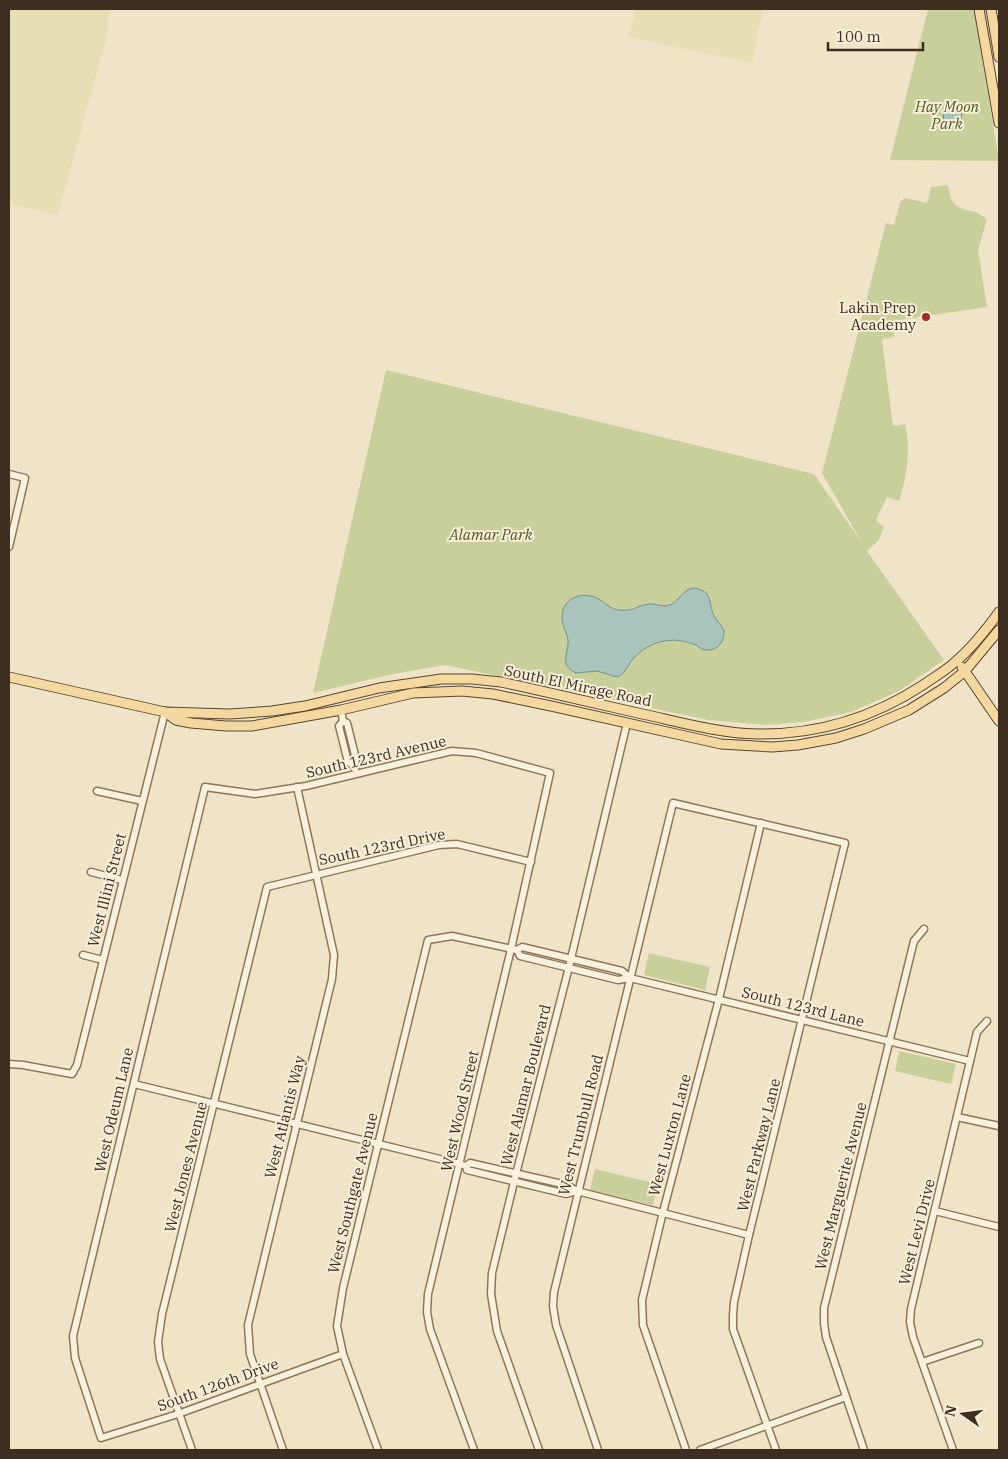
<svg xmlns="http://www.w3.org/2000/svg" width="1008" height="1459" viewBox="0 0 1008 1459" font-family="'IBM Plex Serif',serif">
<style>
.farmland{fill:#e6deb5}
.green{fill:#c9cf9b}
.water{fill:#a9c4bc;stroke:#6f938a}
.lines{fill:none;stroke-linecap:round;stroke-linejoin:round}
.minor-casing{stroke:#8d765c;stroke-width:9}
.major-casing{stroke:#5b4430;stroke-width:11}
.minor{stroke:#faf1dc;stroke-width:6}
.major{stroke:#f3d9a0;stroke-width:9}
.poi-dot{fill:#9e2a2b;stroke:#f7eed8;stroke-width:2}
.labels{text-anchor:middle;stroke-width:4;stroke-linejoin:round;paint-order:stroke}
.park-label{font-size:15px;font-style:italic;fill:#4d5a26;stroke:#f7eed8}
.poi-label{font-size:15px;fill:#3d2e20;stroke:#f7eed8;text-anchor:end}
.street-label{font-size:15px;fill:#3d2e20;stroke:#f7eed8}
</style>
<rect width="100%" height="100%" fill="#f0e4c8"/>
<!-- farmland -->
<g class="farmland">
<path d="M9 9H110L106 39 58 215 9 204Z"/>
<path d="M636 9H763L752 63 628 37Z"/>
</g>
<!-- green -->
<g class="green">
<path d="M928 9H974L999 161 890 160Z"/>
<path d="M948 185C952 220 973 203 987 220L978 250 987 307 893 321 894 337 882 339 893 426 905 424C911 450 907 476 899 501L887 497 876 520 884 527 878 541 867 551 944 660 899 691 851 712 804 722 766 725 708 720 445 665 393 674 313 693 386 370 814 474 862 543 822 473 886 223 894 225 900 202 905 198 927 203 931 187Z"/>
<path d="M649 953 710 967 705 990 644 975Z"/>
<path d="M899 1051 956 1064 951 1084 895 1071Z"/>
<path d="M595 1169 658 1184 653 1205 590 1190Z"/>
</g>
<!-- water -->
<g class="water">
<path d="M944 107 962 108 961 124 943 123Z"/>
<path d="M693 588C713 590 708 603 714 616 717 621 721 625 724 630 725 641 718 651 706 650 702 650 699 647 696 645 686 641 675 639 665 641 652 643 640 650 632 660 627 667 625 674 617 677L597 671 576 673C558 664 569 654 568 640 567 632 562 626 562 618 561 601 578 591 594 597 608 602 608 612 628 610 636 609 642 604 650 604 658 604 664 608 672 604 680 599 683 590 693 588Z"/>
</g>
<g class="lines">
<defs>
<g id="minor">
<path d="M9 474 25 478 9 547"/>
<path d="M341 710 343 721 339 726 348 762 354 766"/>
<path d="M343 721 347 723 356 759 355 769"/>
<path d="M97 791 142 801"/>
<path d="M91 872 122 880"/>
<path d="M517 950 520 956 618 980 630 978 970 1061"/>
<path d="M83 955 103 960"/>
<path d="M9 1064 23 1065 72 1074 77 1065 165 712"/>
<path d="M134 1084 460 1164 466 1166 467 1170 566 1194 577 1191"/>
<path d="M957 1117 999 1126"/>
<path d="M466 1166 470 1163 567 1185 577 1191 749 1235"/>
<path d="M935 1211 999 1227"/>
<path d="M343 1354 178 1414 101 1438 75 1358 73 1336 205 787 255 794 306 786 452 751 476 753 550 773 511 949 428 1294 427 1312 430 1329 474 1450"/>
<path d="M922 1362 979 1343"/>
<path d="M192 1450 160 1359 158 1342 162 1314 267 887 439 845 457 844 531 862"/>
<path d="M283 1450 250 1354 248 1325 332 979 334 955 297 787"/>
<path d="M378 1450 343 1354 337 1326 343 1288 428 940 452 936 517 950 522 947 622 971 630 978"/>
<path d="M539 1450 497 1331 491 1294 492 1273 516 1174 569 967 627 723"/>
<path d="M598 1450 556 1325 553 1306 554 1292 673 803 845 843 749 1235 734 1302 733 1315V1329L776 1450"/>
<path d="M686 1450 643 1325 642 1300 663 1212 719 999 761 823"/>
<path d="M700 1450 846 1397"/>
<path d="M864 1450 826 1337 824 1323V1308L914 941 924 929"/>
<path d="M953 1450 913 1337 910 1322 911 1309 977 1032 987 1021"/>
</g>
<g id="major">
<path d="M979 9 999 123"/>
<path d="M991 9 999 57"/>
<path d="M962 667 999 721"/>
<path d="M9 677 165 712 230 714 272 711 305 706 379 688 441 679H472L501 682C547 692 593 703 638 713 671 720 705 730 739 733 805 738 868 721 923 685 933 678 945 671 954 663 972 648 986 630 999 612"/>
<path d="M165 712 176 720 191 723 226 726H252L341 710 413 693 462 691 493 694 551 706 721 744 772 747 798 745 836 738 864 729 909 710 944 688 965 671 999 630"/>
</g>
</defs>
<!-- minor casing -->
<use href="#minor" class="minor-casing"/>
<!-- major casing -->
<use href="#major" class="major-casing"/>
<!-- minor -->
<use href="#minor" class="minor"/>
<!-- major -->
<use href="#major" class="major"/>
</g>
<!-- markers -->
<circle class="poi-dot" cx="926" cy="317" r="5"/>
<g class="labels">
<!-- park labels -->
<g class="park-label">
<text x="947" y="112">Hay Moon<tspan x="947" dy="17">Park</tspan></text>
<text x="491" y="540">Alamar Park</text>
</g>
<!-- poi labels -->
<g class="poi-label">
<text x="916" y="313">Lakin Prep<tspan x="916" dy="17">Academy</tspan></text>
</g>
<!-- street labels -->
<g class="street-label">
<text transform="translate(578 686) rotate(12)" y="5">South El Mirage Road</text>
<text transform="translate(376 757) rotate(-13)" y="5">South 123rd Avenue</text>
<text transform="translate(382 847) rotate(-12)" y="5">South 123rd Drive</text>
<text transform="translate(107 890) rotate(-76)" y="5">West Illini Street</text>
<text transform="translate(803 1007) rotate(14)" y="5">South 123rd Lane</text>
<text transform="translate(526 1085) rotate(-76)" y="5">West Alamar Boulevard</text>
<text transform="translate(114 1110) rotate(-77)" y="5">West Odeum Lane</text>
<text transform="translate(460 1111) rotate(-77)" y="5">West Wood Street</text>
<text transform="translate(285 1117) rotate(-76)" y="5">West Atlantis Way</text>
<text transform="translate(581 1125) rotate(-76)" y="5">West Trumbull Road</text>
<text transform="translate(670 1135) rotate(-75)" y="5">West Luxton Lane</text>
<text transform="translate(759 1145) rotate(-76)" y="5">West Parkway Lane</text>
<text transform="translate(186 1167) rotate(-76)" y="5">West Jones Avenue</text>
<text transform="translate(841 1186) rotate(-76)" y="5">West Marguerite Avenue</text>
<text transform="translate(353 1193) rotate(-76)" y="5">West Southgate Avenue</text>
<text transform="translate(917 1232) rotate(-76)" y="5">West Levi Drive</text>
<text transform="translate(218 1385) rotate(-20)" y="5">South 126th Drive</text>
</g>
</g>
<!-- border -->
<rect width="1008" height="1459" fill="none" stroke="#3d2e20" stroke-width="20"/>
<!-- north arrow -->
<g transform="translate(963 1414) rotate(284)" stroke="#f7eed8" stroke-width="4" paint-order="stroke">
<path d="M0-4L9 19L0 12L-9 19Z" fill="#3d2e20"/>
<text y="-8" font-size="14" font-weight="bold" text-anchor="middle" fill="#3d2e20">N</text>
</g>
<!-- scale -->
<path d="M828 42v8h95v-8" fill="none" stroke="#3d2e20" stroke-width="2.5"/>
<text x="836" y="42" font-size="15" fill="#3d2e20" stroke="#f7eed8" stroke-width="4" paint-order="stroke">100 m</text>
</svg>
